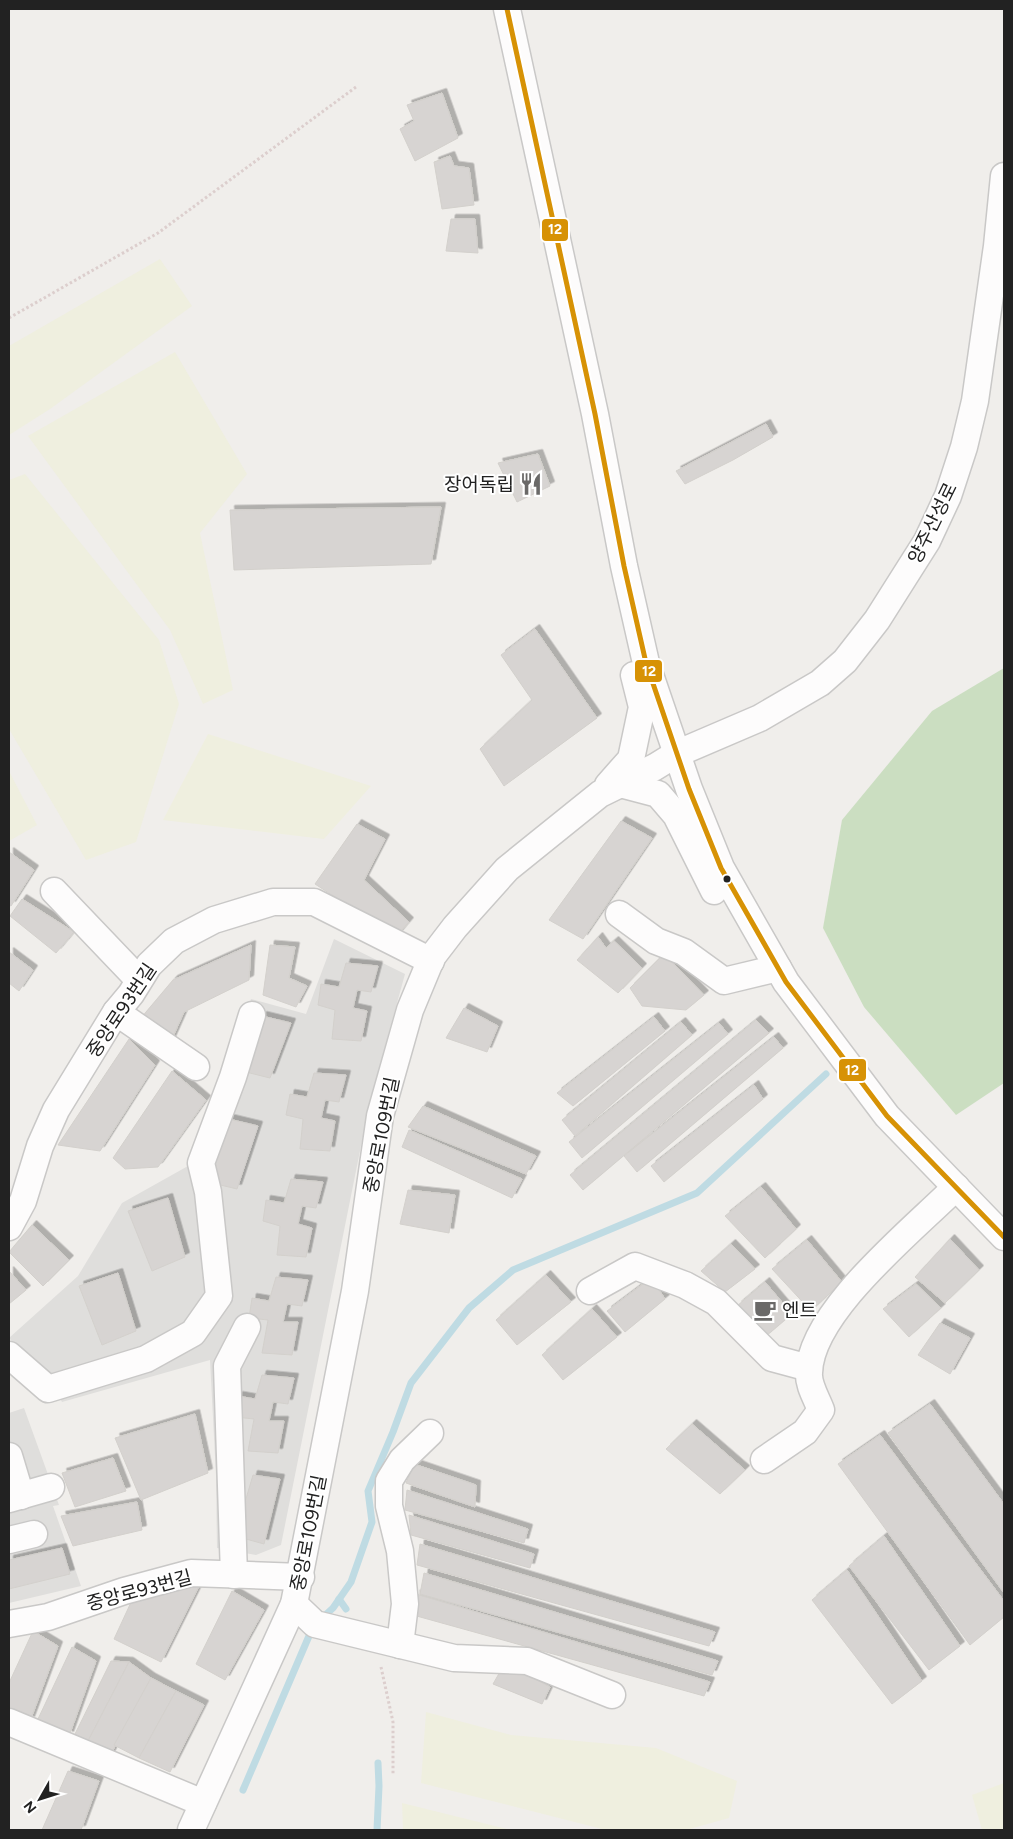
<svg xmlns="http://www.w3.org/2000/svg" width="1013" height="1839" viewBox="0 0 1013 1839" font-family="Figtree,'Noto Sans KR',sans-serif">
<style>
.residential{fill:#dfdedc}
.farmland{fill:#efefdf}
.forest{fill:#cbdec1}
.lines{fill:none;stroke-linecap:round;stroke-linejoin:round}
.stream{stroke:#bfdbe3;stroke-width:7}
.building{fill:#d7d4d2;stroke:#d3d0cc;filter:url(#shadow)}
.minor-casing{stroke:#c9c8c7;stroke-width:29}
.path{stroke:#dccecd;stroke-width:3;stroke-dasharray:2.5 2.5;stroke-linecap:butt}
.minor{stroke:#fdfcfc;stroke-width:26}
.bus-1-casing{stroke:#fff;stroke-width:9}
.bus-1{stroke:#d79205;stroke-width:5}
.bus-dot{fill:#222;stroke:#fff;stroke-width:2}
.labels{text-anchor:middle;stroke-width:4;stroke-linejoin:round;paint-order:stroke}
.poi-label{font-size:19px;fill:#222;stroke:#fff;text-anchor:end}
.street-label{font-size:19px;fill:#222;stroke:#fff}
.line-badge{stroke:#fff;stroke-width:2}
.badge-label{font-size:14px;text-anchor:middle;font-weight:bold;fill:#fff}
</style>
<defs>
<filter id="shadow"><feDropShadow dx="4.5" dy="-4.5" stdDeviation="0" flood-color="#0004"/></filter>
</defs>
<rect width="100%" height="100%" fill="#f0eeeb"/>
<!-- residential -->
<g class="residential">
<path d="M334 939 405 974 370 1101 281 1545 256 1555 217 1548 216 1476 210 1360 62 1402 47 1377 9 1338 78 1276 122 1203 188 1166 218 1103 251 999 306 1014Z"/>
<path d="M24 1408 59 1505 53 1506 81 1586 9 1603V1413Z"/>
</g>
<!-- farmland -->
<g class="farmland">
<path d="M160 259 192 306 50 409 9 435V346Z"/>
<path d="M175 352 247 474 200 533 233 690 203 704 170 630 28 436Z"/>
<path d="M25 474 159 640 179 704 136 842 86 860 9 729V480Z"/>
<path d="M208 734 371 786 324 839 163 820Z"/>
<path d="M9 771 37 825 9 841Z"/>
<path d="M426 1712 511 1735 656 1748 737 1781 729 1818 686 1830H606L421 1783Z"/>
<path d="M1004 1783V1830H982L972 1795Z"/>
<path d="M402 1803 511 1830H403Z"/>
</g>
<!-- forest -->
<path class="forest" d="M1004 668V1083L956 1115 864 1007 823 928 842 820 932 711Z"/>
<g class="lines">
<!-- stream -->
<g class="stream">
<path d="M339 1599 346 1609"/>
<path d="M320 1620 333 1608 351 1582 372 1522 368 1491 393 1432 411 1383 469 1308 513 1270 697 1193 826 1074"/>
<path d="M243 1790 309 1636 314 1628"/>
<path d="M377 1830 379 1786 378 1763"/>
</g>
</g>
<!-- building -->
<g class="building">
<path d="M442 93 458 138 415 161 400 129 414 121 407 105Z"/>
<path d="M450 156 454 166 469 168 474 205 442 209 434 162Z"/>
<path d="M451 219H475L478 253 446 251Z"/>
<path d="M766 424 773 437 733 460 685 484 676 471Z"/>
<path d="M538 454 550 486 517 502 498 463Z"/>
<path d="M441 507 431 564 234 570 230 510Z"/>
<path d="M535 629 597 718 504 786 480 749 532 700 501 655Z"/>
<path d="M621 821 652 838 583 939 549 920Z"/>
<path d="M357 824 385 839 364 880 409 922 396 937 315 884Z"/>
<path d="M9 852 34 870 11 906 9 905Z"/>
<path d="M22 899 74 932 56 953 10 916Z"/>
<path d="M598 937 606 948 614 941 642 968 618 993 577 960Z"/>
<path d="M251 945 249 980 184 1012 171 1041 141 1018 173 980Z"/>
<path d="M270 945 295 947 289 978 307 986 296 1007 263 995Z"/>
<path d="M9 952 33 970 19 991 9 983Z"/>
<path d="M664 954 704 995 686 1010 642 1006 630 988Z"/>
<path d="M346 963 378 966 371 992 357 990 353 1008 367 1011 361 1041 332 1039 335 1010 318 1005 321 984 339 987Z"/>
<path d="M464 1008 498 1026 487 1052 446 1038Z"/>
<path d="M262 1016 291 1023 270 1078 242 1071Z"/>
<path d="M654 1017 665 1031 573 1106 557 1093Z"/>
<path d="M756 1020 769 1033 583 1190 570 1175Z"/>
<path d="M681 1022 692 1035 575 1136 562 1120Z"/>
<path d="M719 1023 728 1034 582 1158 569 1142Z"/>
<path d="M774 1037 783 1048 637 1172 624 1156Z"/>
<path d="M129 1039 155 1065 100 1151 58 1145Z"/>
<path d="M172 1071 206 1100 158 1167 125 1169 113 1158Z"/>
<path d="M314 1073 346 1075 339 1102 325 1100 321 1118 335 1121 330 1151 300 1149 303 1119 286 1115 290 1094 307 1097Z"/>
<path d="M754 1085 763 1099 664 1182 651 1166Z"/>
<path d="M423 1106 536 1156 526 1174 408 1127Z"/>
<path d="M229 1119 258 1126 237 1189 208 1182Z"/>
<path d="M409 1130 522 1179 512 1198 402 1147Z"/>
<path d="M291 1179 323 1182 316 1208 302 1206 298 1224 312 1228 306 1257 277 1255 280 1226 263 1221 266 1200 284 1203Z"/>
<path d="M761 1187 796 1229 765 1258 725 1216Z"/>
<path d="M408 1190 455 1195 449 1233 400 1224Z"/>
<path d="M168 1198 185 1257 152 1271 128 1211Z"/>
<path d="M32 1225 69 1260 43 1286 9 1252Z"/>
<path d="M950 1239 979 1270 945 1303 915 1277Z"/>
<path d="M807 1240 842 1282 811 1311 772 1269Z"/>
<path d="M731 1244 755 1269 725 1292 701 1271Z"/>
<path d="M9 1271 26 1290 9 1304Z"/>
<path d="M118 1273 136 1331 102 1345 79 1286Z"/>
<path d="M546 1275 571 1302 517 1345 496 1320Z"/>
<path d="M276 1277 308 1280 302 1306 287 1304 283 1322H298L292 1355 262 1353 268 1320 249 1318 252 1298 269 1301Z"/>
<path d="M651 1278 665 1299 625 1332 607 1311Z"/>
<path d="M765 1282 792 1314 765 1337 737 1306Z"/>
<path d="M916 1284 941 1308 909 1337 883 1309Z"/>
<path d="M592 1309 617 1337 563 1380 542 1355Z"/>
<path d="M940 1323 970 1338 950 1374 918 1355Z"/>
<path d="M262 1375 294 1378 288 1404 273 1402 269 1421H284L278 1453 248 1451 254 1419 235 1417 238 1396 255 1399Z"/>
<path d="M930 1404 1004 1504V1593L888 1433Z"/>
<path d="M195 1414 208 1473 141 1500 115 1438Z"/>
<path d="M692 1424 745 1470 720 1494 666 1449Z"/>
<path d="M880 1435 1004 1601V1617L970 1645 838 1464Z"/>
<path d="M113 1458 126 1491 75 1507 62 1473Z"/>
<path d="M414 1464 476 1485 475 1507 406 1483Z"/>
<path d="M253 1475 280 1479 264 1544 235 1536Z"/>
<path d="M407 1490 528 1529 524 1543 405 1510Z"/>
<path d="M137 1502 142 1530 73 1546 61 1516Z"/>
<path d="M409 1515 534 1554 530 1568 411 1535Z"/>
<path d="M884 1536 960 1646 929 1670 849 1566Z"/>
<path d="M420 1544 715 1632 709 1646 417 1565Z"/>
<path d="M62 1548 70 1574 9 1589V1560Z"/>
<path d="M847 1570 922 1681 892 1704 812 1600Z"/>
<path d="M424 1573 718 1661 712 1675 420 1594Z"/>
<path d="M199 1586 161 1662 114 1639 133 1598Z"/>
<path d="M232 1591 264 1610 225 1680 196 1664Z"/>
<path d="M416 1594 710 1682 704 1696 413 1615Z"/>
<path d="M33 1631 58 1646 30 1721 9 1709V1683Z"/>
<path d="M72 1647 96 1661 69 1736 38 1719Z"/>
<path d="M111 1661 129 1662 87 1743 74 1736Z"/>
<path d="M129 1662 151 1678 110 1756 87 1743Z"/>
<path d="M505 1663 550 1687 542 1704 493 1684Z"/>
<path d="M151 1678 176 1691 139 1758 114 1745Z"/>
<path d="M176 1691 204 1705 170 1772 139 1758Z"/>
<path d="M68 1771 99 1781 81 1830H42Z"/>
</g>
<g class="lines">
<defs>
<g id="minor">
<path d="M507 9 595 414 624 566 646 663 689 789 721 868 786 982 887 1116 1004 1237"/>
<path d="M620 784 658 794 676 815 714 891"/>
<path d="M608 785 631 759 642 707 634 675"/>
<path d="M54 891 139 980"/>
<path d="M619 914 656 941 684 952 724 981 778 968"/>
<path d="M116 1012 196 1067"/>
<path d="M9 1227 23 1201 40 1146 56 1110 116 1012 131 994 149 965 174 941 214 920 273 902H314L431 961"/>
<path d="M590 1291 635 1266 685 1285 716 1302 772 1358 809 1368"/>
<path d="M9 1355 48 1389 146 1359 193 1333 219 1296 208 1192 201 1163 233 1077 252 1015"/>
<path d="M9 1456 21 1496"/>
<path d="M764 1460 805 1432 821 1410C817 1399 808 1385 809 1373 810 1312 913 1230 956 1187"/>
<path d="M9 1499 51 1487"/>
<path d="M9 1540 34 1534"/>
<path d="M234 1575 227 1366 247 1327"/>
<path d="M294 1604 315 1624 454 1658 527 1661 612 1695"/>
<path d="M9 1624 48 1617 124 1591 191 1573 301 1577"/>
<path d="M400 1645 405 1604 400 1551 389 1506V1481L402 1460 430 1433"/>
<path d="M9 1722 203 1803"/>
<path d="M191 1830 294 1604 355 1291 380 1116 410 1010 432 957 455 927 507 869 600 794 655 767 676 754 760 718 820 683 845 661 877 620 927 541 948 496 964 447 975 401 997 246 1004 176"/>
</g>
</defs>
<!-- minor casing -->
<use href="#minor" class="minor-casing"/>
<!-- path -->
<g class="path">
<path d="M9 318 158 233 356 87"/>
<path d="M381 1667 393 1722V1774"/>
</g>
<!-- minor -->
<use href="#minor" class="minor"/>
<defs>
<path id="bus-1" d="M507 9 595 414 624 566 646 663 689 789 721 868 786 982 887 1116 1004 1237"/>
</defs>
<!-- bus-1 casing -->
<use href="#bus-1" class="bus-1-casing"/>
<!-- bus-1 -->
<use href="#bus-1" class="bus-1"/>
</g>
<!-- icons -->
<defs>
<symbol id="restaurant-bare" viewBox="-9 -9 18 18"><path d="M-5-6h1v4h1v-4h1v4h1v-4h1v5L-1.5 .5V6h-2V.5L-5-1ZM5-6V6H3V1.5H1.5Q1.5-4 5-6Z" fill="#6a6968" stroke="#fff" stroke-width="2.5" paint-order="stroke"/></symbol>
<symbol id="cafe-bare" viewBox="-9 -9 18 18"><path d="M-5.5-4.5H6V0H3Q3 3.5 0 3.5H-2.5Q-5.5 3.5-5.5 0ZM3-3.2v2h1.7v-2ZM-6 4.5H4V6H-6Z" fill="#6a6968" stroke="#fff" stroke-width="2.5" paint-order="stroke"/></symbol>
</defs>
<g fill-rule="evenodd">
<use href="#restaurant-bare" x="515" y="468" width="32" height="32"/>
<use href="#cafe-bare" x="749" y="1294" width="32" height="32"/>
</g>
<!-- markers -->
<circle class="bus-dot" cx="727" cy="879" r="4.5"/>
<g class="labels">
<!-- poi labels -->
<g class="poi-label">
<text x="514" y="491">장어독립</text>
<text x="782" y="1317" text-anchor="start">엔트</text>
</g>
<!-- street labels -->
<g class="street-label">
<text transform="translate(932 523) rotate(-64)" y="7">양주산성로</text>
<text transform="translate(121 1010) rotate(-56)" y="7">중앙로93번길</text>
<text transform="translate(381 1135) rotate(-79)" y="7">중앙로109번길</text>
<text transform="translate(308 1533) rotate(-79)" y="7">중앙로109번길</text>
<text transform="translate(139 1590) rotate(-15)" y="7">중앙로93번길</text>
</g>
</g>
<g class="line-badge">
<rect x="541" y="218" width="28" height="24" rx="5" fill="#d79205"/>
<rect x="634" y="659" width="29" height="24" rx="5" fill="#d79205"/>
<rect x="838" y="1058" width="29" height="24" rx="5" fill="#d79205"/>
</g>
<g class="badge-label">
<text x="555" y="234">12</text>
<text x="649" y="676">12</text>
<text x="852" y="1075">12</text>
</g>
<!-- border -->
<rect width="1013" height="1839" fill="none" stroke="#222222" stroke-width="20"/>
<!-- north arrow -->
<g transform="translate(40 1799) rotate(231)" stroke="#ffffff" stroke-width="4" paint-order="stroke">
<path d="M0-4L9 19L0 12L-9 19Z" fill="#222222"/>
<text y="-8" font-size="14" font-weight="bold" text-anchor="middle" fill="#222222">N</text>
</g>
</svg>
